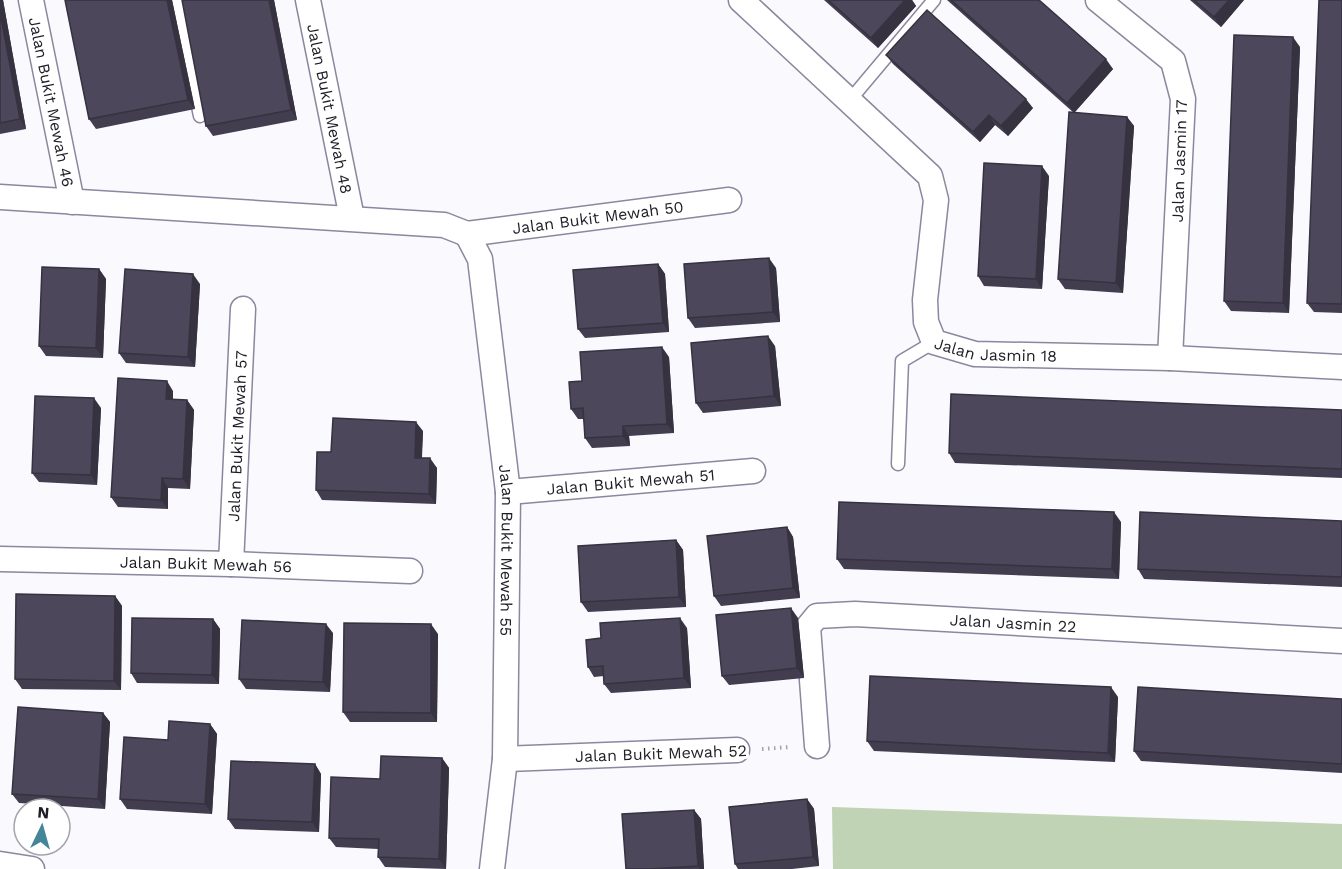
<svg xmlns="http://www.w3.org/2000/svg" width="1342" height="869" viewBox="0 0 1342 869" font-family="'Work Sans',sans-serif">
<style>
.green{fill:#c0d3b4}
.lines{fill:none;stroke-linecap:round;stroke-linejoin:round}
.service-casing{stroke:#8d869e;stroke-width:15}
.minor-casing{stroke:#8d869e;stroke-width:27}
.path{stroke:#a5a3aa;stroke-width:4;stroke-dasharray:1.5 4.5;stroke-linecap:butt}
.service{stroke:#fff;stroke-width:12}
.minor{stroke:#fff;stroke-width:24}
.wall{fill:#423d4f}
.shaded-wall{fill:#363240}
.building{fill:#4d475c;stroke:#363240;stroke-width:1.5}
.labels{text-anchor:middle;stroke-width:6;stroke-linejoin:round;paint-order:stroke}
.street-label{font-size:16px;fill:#1f1c25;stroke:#fff}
</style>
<rect width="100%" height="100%" fill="#faf9fe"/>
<!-- green -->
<path class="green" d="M832 807 1342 824V869H833Z"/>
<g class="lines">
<defs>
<g id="service">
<path d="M176 0 200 116"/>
<path d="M850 100 934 0"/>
<path d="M898 464 902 361 934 342"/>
</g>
<g id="minor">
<path id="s1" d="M31 0 72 202"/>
<path id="s2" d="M308 0 352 218"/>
<path id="s3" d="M741 0 930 176 936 200 925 300 926 322 934 342 975 354 1170 358 1342 367"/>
<path d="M1098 0 1173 61 1183 99 1170 358"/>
<path d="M0 197 444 225 467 234"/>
<path id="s4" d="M467 234 480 259 508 492 505 759 492 869"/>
<path id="s5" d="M467 234 729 200"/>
<path id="s6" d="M508 492 753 471"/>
<path id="s7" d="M0 559 231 564 410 571"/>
<path id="s8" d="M231 564 243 309"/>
<path id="s9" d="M817 746 808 627 817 616 855 614 1342 641"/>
<path d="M505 759 737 750"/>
<path d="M0 864 32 869"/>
</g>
</defs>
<!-- service casing -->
<use href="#service" class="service-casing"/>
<!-- minor casing -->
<use href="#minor" class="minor-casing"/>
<!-- path -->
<path class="path" d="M762 749 790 747"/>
<!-- service -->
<use href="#service" class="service"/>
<!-- minor -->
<use href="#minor" class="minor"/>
</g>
<!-- wall -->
<g class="wall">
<path d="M0 0H3L26 129 0 134Z"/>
<path d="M65 0H172L195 109 96 129 89 119Z"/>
<path d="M274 0 297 120 213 136 206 126Z"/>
<path d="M824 0H912L916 6 878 48Z"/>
<path d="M947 0H1039L1113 69 1074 113Z"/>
<path d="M1190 0H1244L1221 27Z"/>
<path d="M1342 0V313L1314 312 1307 303Z"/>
<path d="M1300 47 1289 313 1231 311 1224 301Z"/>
<path d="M886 55 1033 108 1008 136 995 125 980 142 893 64Z"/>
<path d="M1127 117 1134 126 1123 293 1065 289 1058 279Z"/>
<path d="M1049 176 1042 289 984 286 978 276Z"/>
<path d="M658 264 665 274 669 332 585 338 578 329Z"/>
<path d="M776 268 780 322 695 328 688 318Z"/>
<path d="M99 269 106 279 103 358 46 356 39 346Z"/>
<path d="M200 284 195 367 126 363 119 353Z"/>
<path d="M775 346 781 406 703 413 696 403Z"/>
<path d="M669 357 674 433 629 436 630 446 592 448 585 438 584 419H578L571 409 582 381Z"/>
<path d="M173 391V400H187L194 410 190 489 168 488V509L118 507 111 497Z"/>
<path d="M101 408 97 485 39 482 32 473Z"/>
<path d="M1342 410V478L955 463 949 453Z"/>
<path d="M423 431 422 458 437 468 436 504 322 500 316 490 331 452Z"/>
<path d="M1342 521V587L1144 579 1138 569Z"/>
<path d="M1121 522 1119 579 844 569 837 559Z"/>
<path d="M787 527 793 537 800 598 721 606 714 596Z"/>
<path d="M676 540 683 550 686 607 588 612 581 602Z"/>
<path d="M115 596 122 606 121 690 22 689 15 679Z"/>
<path d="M798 618 804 678 729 685 722 676Z"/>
<path d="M213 619 220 629 219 684 137 683 131 673Z"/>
<path d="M687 628 691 688 611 693 604 684V676L594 677 588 667 601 638Z"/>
<path d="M333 633 330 692 246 689 239 679Z"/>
<path d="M438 634 437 722H350L343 712Z"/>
<path d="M1118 697 1115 762 874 751 867 741Z"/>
<path d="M1342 699V773L1141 761 1134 751Z"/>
<path d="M103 713 110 722 105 809 19 803 12 794Z"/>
<path d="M210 724 217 734 212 814 127 809 120 799 168 740Z"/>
<path d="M442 758 449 768 446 869 385 867 378 857V849L336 847 329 838 380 779Z"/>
<path d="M315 764 321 774 319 832 235 829 228 819Z"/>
<path d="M807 799 814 809 819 866 792 869H738L735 864Z"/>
<path d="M694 810 701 819 704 869H626Z"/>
</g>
<!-- shaded-wall -->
<g class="shaded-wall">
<path d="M0 0H3L26 129 20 119 0 12Z"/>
<path d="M167 0H172L195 109 188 100Z"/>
<path d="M269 0H274L297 120 291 110Z"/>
<path d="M905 0H912L916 6 878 48 871 38Z"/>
<path d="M1229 0H1244L1221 27 1214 17Z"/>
<path d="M1293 37 1300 47 1289 313 1283 303Z"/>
<path d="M1106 59 1113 69 1074 113 1067 103Z"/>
<path d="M1026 99 1033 108 1008 136 1001 126Z"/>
<path d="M989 115 995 125 980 142 973 132Z"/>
<path d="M1127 117 1134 126 1123 293 1116 283Z"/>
<path d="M1042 166 1049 176 1042 289 1036 279Z"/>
<path d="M769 258 776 268 780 322 773 312Z"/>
<path d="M658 264 665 274 669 332 663 323Z"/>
<path d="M99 269 106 279 103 358 96 348Z"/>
<path d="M193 274 200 284 195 367 188 357Z"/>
<path d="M768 336 775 346 781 406 774 396Z"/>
<path d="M662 347 669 357 674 433 667 424Z"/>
<path d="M167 381 173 391 172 409 166 399Z"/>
<path d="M94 398 101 408 97 485 91 475Z"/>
<path d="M187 400 194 410 190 489 183 479Z"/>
<path d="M416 422 423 431 421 467 415 458Z"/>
<path d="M623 426 629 436 630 446 623 436Z"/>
<path d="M430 458 437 468 436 504 429 494Z"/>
<path d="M162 478 168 488V509L161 500Z"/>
<path d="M1114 512 1121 522 1119 579 1112 569Z"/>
<path d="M787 527 793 537 800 598 793 588Z"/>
<path d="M676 540 683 550 686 607 679 597Z"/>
<path d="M115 596 122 606 121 690 114 681Z"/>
<path d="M791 608 798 618 804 678 797 668Z"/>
<path d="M680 618 687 628 691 688 684 678Z"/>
<path d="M213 619 220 629 219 684 212 675Z"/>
<path d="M326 624 333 633 330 692 323 682Z"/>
<path d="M431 624 438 634 437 722 431 713Z"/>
<path d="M1111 687 1118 697 1115 762 1108 753Z"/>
<path d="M103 713 110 722 105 809 98 799Z"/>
<path d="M210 724 217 734 212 814 205 804Z"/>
<path d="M442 758 449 768 446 869 439 859Z"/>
<path d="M315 764 321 774 319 832 312 822Z"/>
<path d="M807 799 814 809 819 866 813 857Z"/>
<path d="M694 810 701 819 704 869H700L698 866Z"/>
</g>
<!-- building -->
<g class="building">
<path d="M65 0H167L188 100 89 119Z"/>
<path d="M182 0H269L291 110 206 126Z"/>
<path d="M828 0H905L871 38Z"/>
<path d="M951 0H1039L1106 59 1067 103Z"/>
<path d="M1194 0H1229L1214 17Z"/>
<path d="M1319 0H1342V304L1307 303Z"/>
<path d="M927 10 1026 99 1001 126 989 115 973 132 886 55Z"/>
<path d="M0 12 20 119 0 123Z"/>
<path d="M1234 35 1293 37 1283 303 1224 301Z"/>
<path d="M1069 112 1127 117 1116 283 1058 279Z"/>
<path d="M984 163 1042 166 1036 279 978 276Z"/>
<path d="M769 258 773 312 688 318 684 264Z"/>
<path d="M658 264 663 323 578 329 573 270Z"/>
<path d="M42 267 99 269 96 348 39 346Z"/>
<path d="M125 269 193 274 188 357 119 353Z"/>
<path d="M768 336 774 396 696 403 691 343Z"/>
<path d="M662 347 667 424 623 426V436L585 438 583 408 571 409 569 382 582 381 580 352Z"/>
<path d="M118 378 167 381 166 399 187 400 183 479 162 478 161 500 111 497Z"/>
<path d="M951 394 1342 410V469L949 453Z"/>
<path d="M35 396 94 398 91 475 32 473Z"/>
<path d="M333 418 416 422 415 458H430L429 494 316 490 317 452H331Z"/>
<path d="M839 502 1114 512 1112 569 837 559Z"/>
<path d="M1140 512 1342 521V577L1138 569Z"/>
<path d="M787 527 793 588 714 596 707 536Z"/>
<path d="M676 540 679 597 581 602 578 546Z"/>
<path d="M16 594 115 596 114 681 15 679Z"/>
<path d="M791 608 797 668 722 676 716 615Z"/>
<path d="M132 618 213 619 212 675 131 673Z"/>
<path d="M680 618 684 678 604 684 603 666 588 667 586 640 601 638 600 623Z"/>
<path d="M242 620 326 624 323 682 239 679Z"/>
<path d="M344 623 431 624V713L343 712Z"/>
<path d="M870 676 1111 687 1108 753 867 741Z"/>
<path d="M1138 687 1342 699V764L1134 751Z"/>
<path d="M18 707 103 713 98 799 12 794Z"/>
<path d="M169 721 210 724 205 804 120 799 124 737 168 740Z"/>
<path d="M381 756 442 758 439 859 378 857 379 839 329 838 331 777 380 779Z"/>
<path d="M231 761 315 764 312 822 228 819Z"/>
<path d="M807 799 813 857 735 864 729 807Z"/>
<path d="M694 810 698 866 650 869H626L622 814Z"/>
</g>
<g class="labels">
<!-- street labels -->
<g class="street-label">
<text dy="6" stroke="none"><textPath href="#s1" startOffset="104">Jalan Bukit Mewah 46</textPath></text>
<text dy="6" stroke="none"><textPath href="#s2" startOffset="111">Jalan Bukit Mewah 48</textPath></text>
<text transform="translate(1179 161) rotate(-88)" y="6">Jalan Jasmin 17</text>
<text dy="6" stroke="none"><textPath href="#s5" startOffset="132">Jalan Bukit Mewah 50</textPath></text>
<text dy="6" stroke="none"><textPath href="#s3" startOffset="490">Jalan Jasmin 18</textPath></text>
<text dy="6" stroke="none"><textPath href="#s8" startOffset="128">Jalan Bukit Mewah 57</textPath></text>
<text dy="6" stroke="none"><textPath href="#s6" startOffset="123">Jalan Bukit Mewah 51</textPath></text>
<text dy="6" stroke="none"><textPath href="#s4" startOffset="321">Jalan Bukit Mewah 55</textPath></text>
<text dy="6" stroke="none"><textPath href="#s7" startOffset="206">Jalan Bukit Mewah 56</textPath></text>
<text dy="6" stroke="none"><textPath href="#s9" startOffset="330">Jalan Jasmin 22</textPath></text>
<text transform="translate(661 753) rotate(-2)" y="6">Jalan Bukit Mewah 52</text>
</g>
</g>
<!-- north arrow -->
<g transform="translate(42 827) rotate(5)"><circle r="28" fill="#ffffff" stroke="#a5a4a8" stroke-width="1.5"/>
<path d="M0-4.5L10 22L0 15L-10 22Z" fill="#448697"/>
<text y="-9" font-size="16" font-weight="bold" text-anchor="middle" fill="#1f1c25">N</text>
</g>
</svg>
